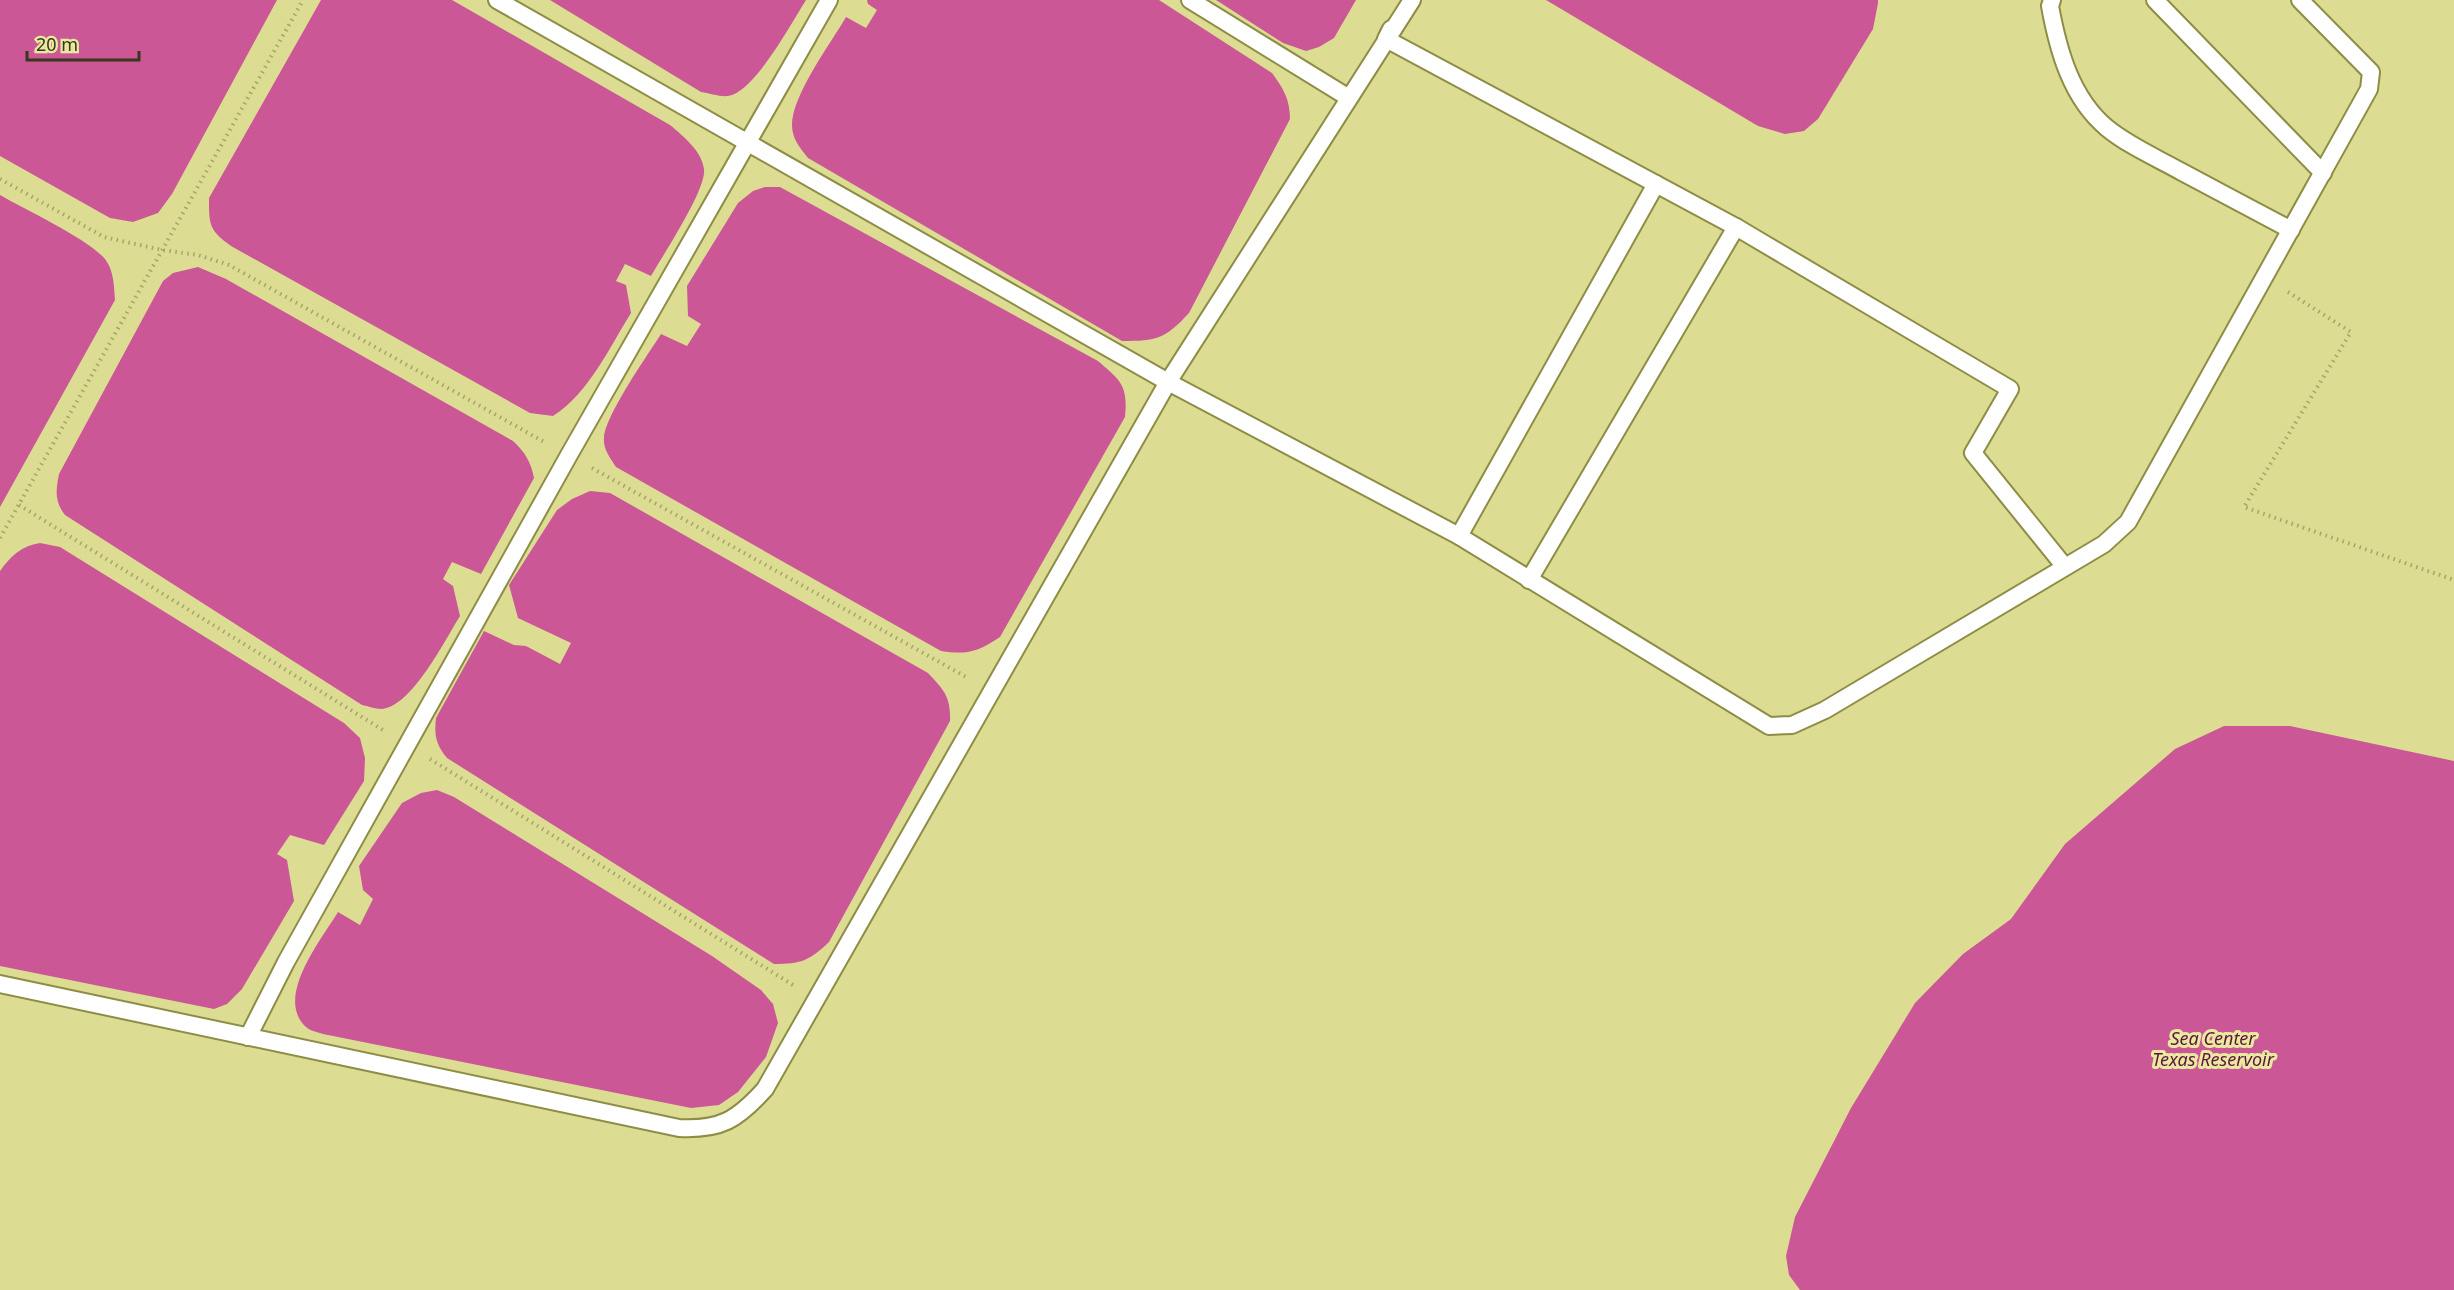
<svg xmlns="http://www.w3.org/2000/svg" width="2454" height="1290" viewBox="0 0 2454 1290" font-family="'Noto Sans',sans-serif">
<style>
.water{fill:#cb5797}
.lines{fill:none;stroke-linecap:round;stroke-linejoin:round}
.lane-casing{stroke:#8d8d46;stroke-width:20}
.path{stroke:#a5a56a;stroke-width:4;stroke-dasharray:1.5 4.5;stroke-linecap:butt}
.lane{stroke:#fff;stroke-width:16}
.labels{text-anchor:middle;stroke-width:6;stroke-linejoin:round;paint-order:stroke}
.water-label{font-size:18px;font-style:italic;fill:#5f1540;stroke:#e9eaa0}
</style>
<rect width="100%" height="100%" fill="#dcdd93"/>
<!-- water -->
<g class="water">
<path d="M0 0H277L172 194 158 213 133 222 110 218 0 156Z"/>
<path d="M321 0H452L670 125C683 136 702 151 704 169 707 189 663 255 651 276L625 264 616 281 626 285 631 313C609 348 589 393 553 416L530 413 231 246C209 230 209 225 209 198Z"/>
<path d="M550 0H806C792 22 754 93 728 96 720 97 709 93 701 92Z"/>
<path d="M867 0H1159L1272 73C1283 88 1290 99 1290 119L1189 313C1165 339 1157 341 1122 341L808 158C800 148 792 139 792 125 792 95 831 43 846 17L866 28 877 10 868 4Z"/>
<path d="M1216 0H1356L1334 38 1319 47 1306 51 1283 43Z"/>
<path d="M1546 0H1878V3L1873 29 1818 119 1804 131 1785 134 1758 126Z"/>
<path d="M765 187H780L1098 361C1121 381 1128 385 1125 417L1000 637C978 652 967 655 941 651L616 467C610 458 603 449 604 438 605 416 647 356 661 334L687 346 701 324 688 316 687 286 738 203 753 191Z"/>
<path d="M0 195C26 210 88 239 105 259 114 270 114 287 115 300L0 507Z"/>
<path d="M198 267 226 279 513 441C525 452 531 462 534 478L481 574 452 562 443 579 453 586 460 616C445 640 411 708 381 709 375 709 368 706 362 705L65 515C54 501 56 490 59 474L163 281 173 273Z"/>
<path d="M590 491 610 493 928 673C944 690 951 697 950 721L829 942C809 961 801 964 774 964L447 758C436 745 434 735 436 718L484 631 514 645 526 646 560 664 571 643 518 618 509 585 557 510 572 499Z"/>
<path d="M40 543 60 547 344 723 360 738 365 758 364 781 324 845 290 835 277 854 287 860 294 901 242 989 227 1004 214 1009 0 966V571C11 556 21 546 40 543Z"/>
<path d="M2224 726H2290L2454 761V1290H1800L1789 1275 1786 1256 1795 1217 1851 1108 1915 1003 1963 954 2011 919 2065 844 2175 749Z"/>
<path d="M437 790 454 797 712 956 761 990 773 1004 778 1023 766 1057 738 1092 719 1105 691 1108 323 1034C318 1032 310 1031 306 1027 274 998 321 940 338 912L360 925 373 899 363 890 359 866 402 803 421 793Z"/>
</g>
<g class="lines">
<defs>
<g id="lane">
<path d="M497 0 1168 382 1459 536 1769 726 1792 725 1825 710 2104 544 2128 522 2369 89 2371 72 2300 0"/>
<path d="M1190 0 1349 98"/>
<path d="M2052 0 2050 6C2058 50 2071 98 2107 128 2129 146 2157 158 2182 172 2218 191 2255 211 2291 230"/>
<path d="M2155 0 2323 173"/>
<path d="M1391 29 1386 39 1736 227 2010 389 1973 453 2065 567"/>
<path d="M1459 536 1656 184"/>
<path d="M1529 580 1736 227"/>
<path d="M0 984 679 1128C721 1130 737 1120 765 1089L1168 382 1412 0"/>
<path d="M248 1037 286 962 569 455 829 0"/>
</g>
</defs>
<!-- lane casing -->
<use href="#lane" class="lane-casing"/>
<!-- path -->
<g class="path">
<path d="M0 179 104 237 162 250 198 255 229 265 546 443"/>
<path d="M2288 292 2351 332 2244 507 2454 580"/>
<path d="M592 468 968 678"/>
<path d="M19 505 383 730"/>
<path d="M0 538 303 0"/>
<path d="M430 759 793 985"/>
</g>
<!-- lane -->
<use href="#lane" class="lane"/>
</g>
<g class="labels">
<!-- water labels -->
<g class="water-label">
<text x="2213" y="1045">Sea Center<tspan x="2213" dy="21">Texas Reservoir</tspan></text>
</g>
</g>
<!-- scale -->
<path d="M27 51v9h112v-9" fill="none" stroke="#38381a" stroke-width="3"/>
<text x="36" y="51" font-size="18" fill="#38381a" stroke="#e9eaa0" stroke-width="4.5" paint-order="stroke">20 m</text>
</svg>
